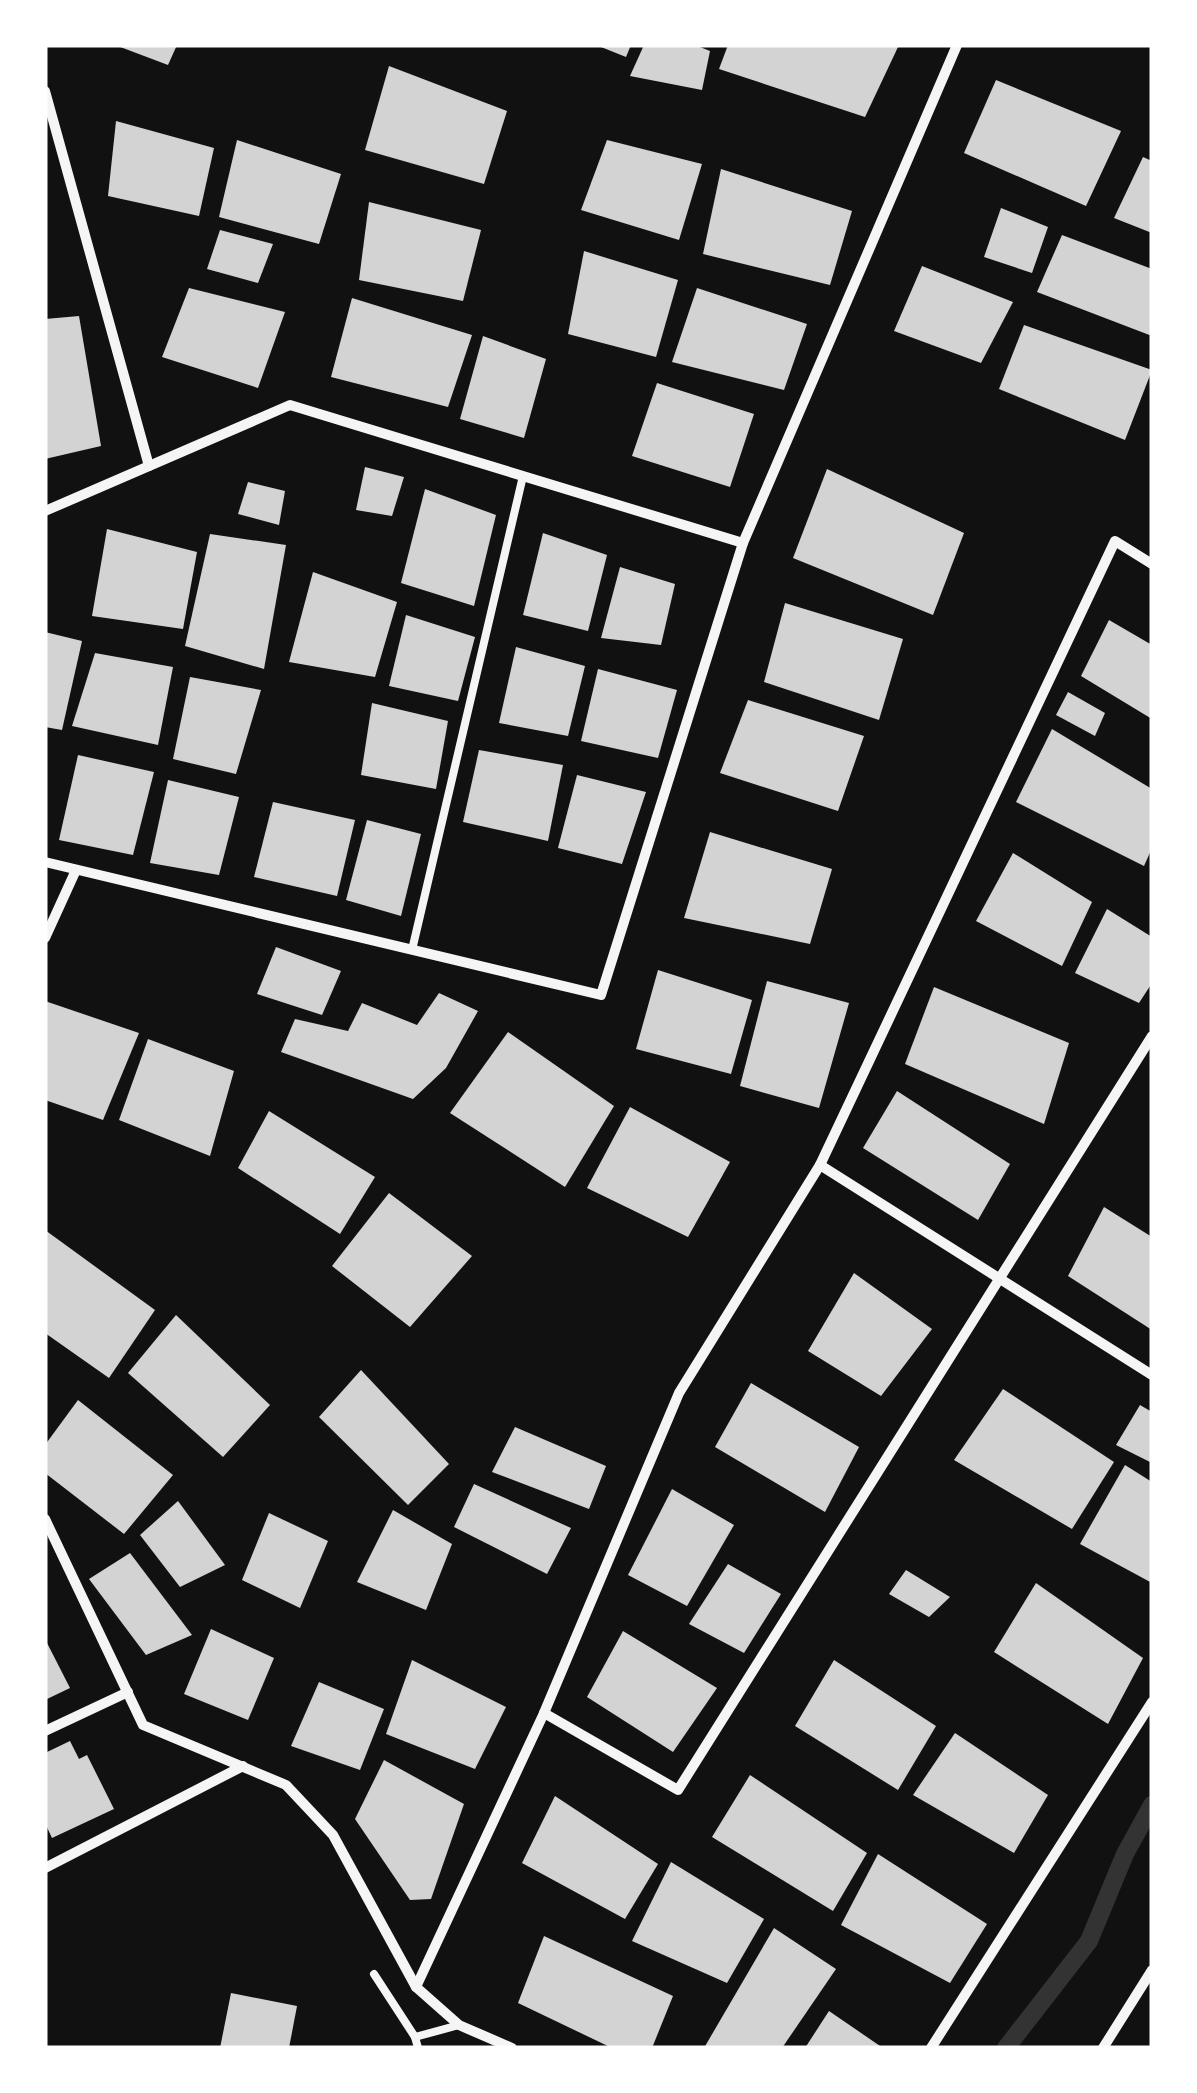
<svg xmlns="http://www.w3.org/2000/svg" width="1197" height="2093" viewBox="0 0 1197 2093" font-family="Roboto,sans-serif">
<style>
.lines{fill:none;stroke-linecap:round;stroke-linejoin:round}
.stream{stroke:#333;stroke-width:18}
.building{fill:#d3d3d3}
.service{stroke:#f5f5f5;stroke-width:8}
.minor{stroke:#f5f5f5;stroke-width:10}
</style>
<rect width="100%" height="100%" fill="#111"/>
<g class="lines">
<!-- stream -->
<path class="stream" d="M1006 2048 1089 1941 1125 1854 1152 1805"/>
</g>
<!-- building -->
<g class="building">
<path d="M115 45H177L168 65Z"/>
<path d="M596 45H631L626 57Z"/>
<path d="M644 45H695L710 51 702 90 630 76Z"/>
<path d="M728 45H894L898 47 865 117 719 69Z"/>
<path d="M389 66 507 111 484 184 365 150Z"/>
<path d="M996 80 1121 131 1086 206 964 153Z"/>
<path d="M116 121 214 148 199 216 108 196Z"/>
<path d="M237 140 341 174 319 244 219 217Z"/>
<path d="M607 140 702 164 679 240 581 210Z"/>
<path d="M1143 157 1152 161V233L1114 218Z"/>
<path d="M721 169 852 211 830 285 703 254Z"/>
<path d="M369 202 481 230 463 301 359 280Z"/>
<path d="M1001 208 1048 227 1032 273 984 257Z"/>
<path d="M220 230 273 244 258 283 207 269Z"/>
<path d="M1062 235 1152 269V336L1037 292Z"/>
<path d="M584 251 678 280 656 357 568 334Z"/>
<path d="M922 266 1013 302 981 363 894 331Z"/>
<path d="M189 288 285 312 258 388 162 357Z"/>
<path d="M697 288 807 324 784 390 672 362Z"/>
<path d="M352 298 472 335 448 407 331 377Z"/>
<path d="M79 316 101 446 45 459V319Z"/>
<path d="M1024 325 1152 370 1125 440 999 389Z"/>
<path d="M483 336 546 359 524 438 460 419Z"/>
<path d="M657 383 754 414 730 487 632 456Z"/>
<path d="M365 467 404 477 392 516 356 510Z"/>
<path d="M827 469 964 533 933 615 793 558Z"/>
<path d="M248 482 285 491 279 525 238 514Z"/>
<path d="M425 489 496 515 474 606 401 583Z"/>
<path d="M107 529 197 552 183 629 92 616Z"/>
<path d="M543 533 607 555 588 631 523 615Z"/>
<path d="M210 534 286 545 264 669 185 646Z"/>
<path d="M620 567 675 584 661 645 601 638Z"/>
<path d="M313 572 397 602 375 677 289 662Z"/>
<path d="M785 603 903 639 879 720 764 682Z"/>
<path d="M406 615 475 637 458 701 389 686Z"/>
<path d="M1109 620 1152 645V719L1081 676Z"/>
<path d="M45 632 82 641 62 730 45 727Z"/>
<path d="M516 647 585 666 568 736 499 723Z"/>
<path d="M95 653 173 667 158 745 72 726Z"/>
<path d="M598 669 677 690 658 758 581 741Z"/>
<path d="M190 677 261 690 236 774 173 759Z"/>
<path d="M1068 692 1105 713 1095 736 1056 715Z"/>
<path d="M748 700 864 736 838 811 720 773Z"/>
<path d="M372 703 448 721 436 789 361 775Z"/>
<path d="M1052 729 1152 789V848L1144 866 1016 802Z"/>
<path d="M479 750 563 765 548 841 463 822Z"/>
<path d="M78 755 154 772 133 855 59 840Z"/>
<path d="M577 775 646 792 622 864 558 848Z"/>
<path d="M168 780 239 797 219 875 150 863Z"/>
<path d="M273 802 355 820 337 896 254 877Z"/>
<path d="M367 820 421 834 401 916 346 900Z"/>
<path d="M710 832 832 869 810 944 684 918Z"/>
<path d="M1013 853 1092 902 1062 966 976 921Z"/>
<path d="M1107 909 1152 937V983L1139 1003 1075 973Z"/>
<path d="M276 947 341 971 322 1015 257 994Z"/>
<path d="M658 970 752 1000 731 1074 636 1049Z"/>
<path d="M767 981 849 1003 819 1108 740 1086Z"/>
<path d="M934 987 1069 1043 1044 1124 905 1064Z"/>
<path d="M439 993 478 1011 446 1068 413 1099 281 1052 295 1019 348 1031 362 1003 417 1025Z"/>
<path d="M45 1001 139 1033 103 1120 45 1100Z"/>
<path d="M508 1032 614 1106 565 1187 450 1113Z"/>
<path d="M148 1039 234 1071 210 1156 119 1120Z"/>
<path d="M897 1091 1010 1164 978 1220 863 1148Z"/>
<path d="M630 1107 730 1162 688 1237 587 1188Z"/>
<path d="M269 1111 375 1177 340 1234 238 1168Z"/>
<path d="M389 1193 472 1256 410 1327 332 1266Z"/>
<path d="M1104 1207 1152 1237V1330L1068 1276Z"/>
<path d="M45 1230 155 1310 109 1378 45 1333Z"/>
<path d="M854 1273 932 1329 881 1396 808 1351Z"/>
<path d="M176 1315 270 1405 223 1457 128 1373Z"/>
<path d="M361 1370 449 1464 408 1505 319 1417Z"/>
<path d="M751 1383 859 1447 825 1512 715 1447Z"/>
<path d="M1003 1389 1114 1462 1072 1529 954 1460Z"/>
<path d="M78 1400 173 1475 124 1534 45 1473V1445Z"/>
<path d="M1140 1405 1152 1412V1463L1116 1445Z"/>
<path d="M515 1427 606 1466 589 1509 492 1472Z"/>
<path d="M1125 1465 1152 1482V1583L1080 1544Z"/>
<path d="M474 1484 571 1528 547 1574 454 1527Z"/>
<path d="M672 1489 734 1525 687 1606 628 1575Z"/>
<path d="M178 1501 225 1565 180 1587 140 1535Z"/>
<path d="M393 1510 452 1544 426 1610 357 1582Z"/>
<path d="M269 1513 328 1541 300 1608 242 1580Z"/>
<path d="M130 1553 192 1635 146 1655 89 1579Z"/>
<path d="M728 1564 781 1594 744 1653 689 1624Z"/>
<path d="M906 1570 950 1597 929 1617 889 1594Z"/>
<path d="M1036 1583 1143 1658 1108 1724 994 1652Z"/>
<path d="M211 1629 274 1658 248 1720 184 1694Z"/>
<path d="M623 1631 717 1688 673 1752 587 1697Z"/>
<path d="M45 1639 70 1688 45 1700Z"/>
<path d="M412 1660 506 1707 475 1769 386 1734Z"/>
<path d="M834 1660 936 1726 898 1790 795 1726Z"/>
<path d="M319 1682 384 1709 360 1770 291 1746Z"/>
<path d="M955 1733 1048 1795 1014 1853 913 1795Z"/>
<path d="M70 1741 79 1759 87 1755 114 1809 52 1838 45 1823V1753Z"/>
<path d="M384 1760 464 1804 431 1899 410 1900 355 1819Z"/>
<path d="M750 1775 867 1853 833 1911 712 1837Z"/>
<path d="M555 1796 658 1864 625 1919 522 1863Z"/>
<path d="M878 1854 987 1924 950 1983 841 1925Z"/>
<path d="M671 1862 764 1919 727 1983 632 1941Z"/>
<path d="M774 1928 836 1969 782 2048H704Z"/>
<path d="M544 1936 673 1996 652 2048H612L518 2003Z"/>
<path d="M231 1993 297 2006 289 2048H220Z"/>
<path d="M829 2011 883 2048H805Z"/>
</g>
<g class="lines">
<!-- service -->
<g class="service">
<path d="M412 950 523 476"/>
<path d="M374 1974 415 2037"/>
<path d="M418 2048 415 2037 459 2025"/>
</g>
<!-- minor -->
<g class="minor">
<path d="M45 91 149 466"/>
<path d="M45 511 290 405 743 543"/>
<path d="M45 862 601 995 743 543 957 45"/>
<path d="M45 938 76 870"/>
<path d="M820 1165 1152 1375"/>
<path d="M45 1519 143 1725 286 1785 333 1835 416 1987 459 2025 512 2048"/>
<path d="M544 1713 678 1790 1152 1036"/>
<path d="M45 1731 128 1692"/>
<path d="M45 1868 243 1766"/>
<path d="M416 1987 544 1713 679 1393 820 1165 1115 541 1152 564"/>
<path d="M931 2048 1152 1702"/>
<path d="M1103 2048 1152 1970"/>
</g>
</g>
<!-- border -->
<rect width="1197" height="2093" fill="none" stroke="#ffffff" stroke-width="95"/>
</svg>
